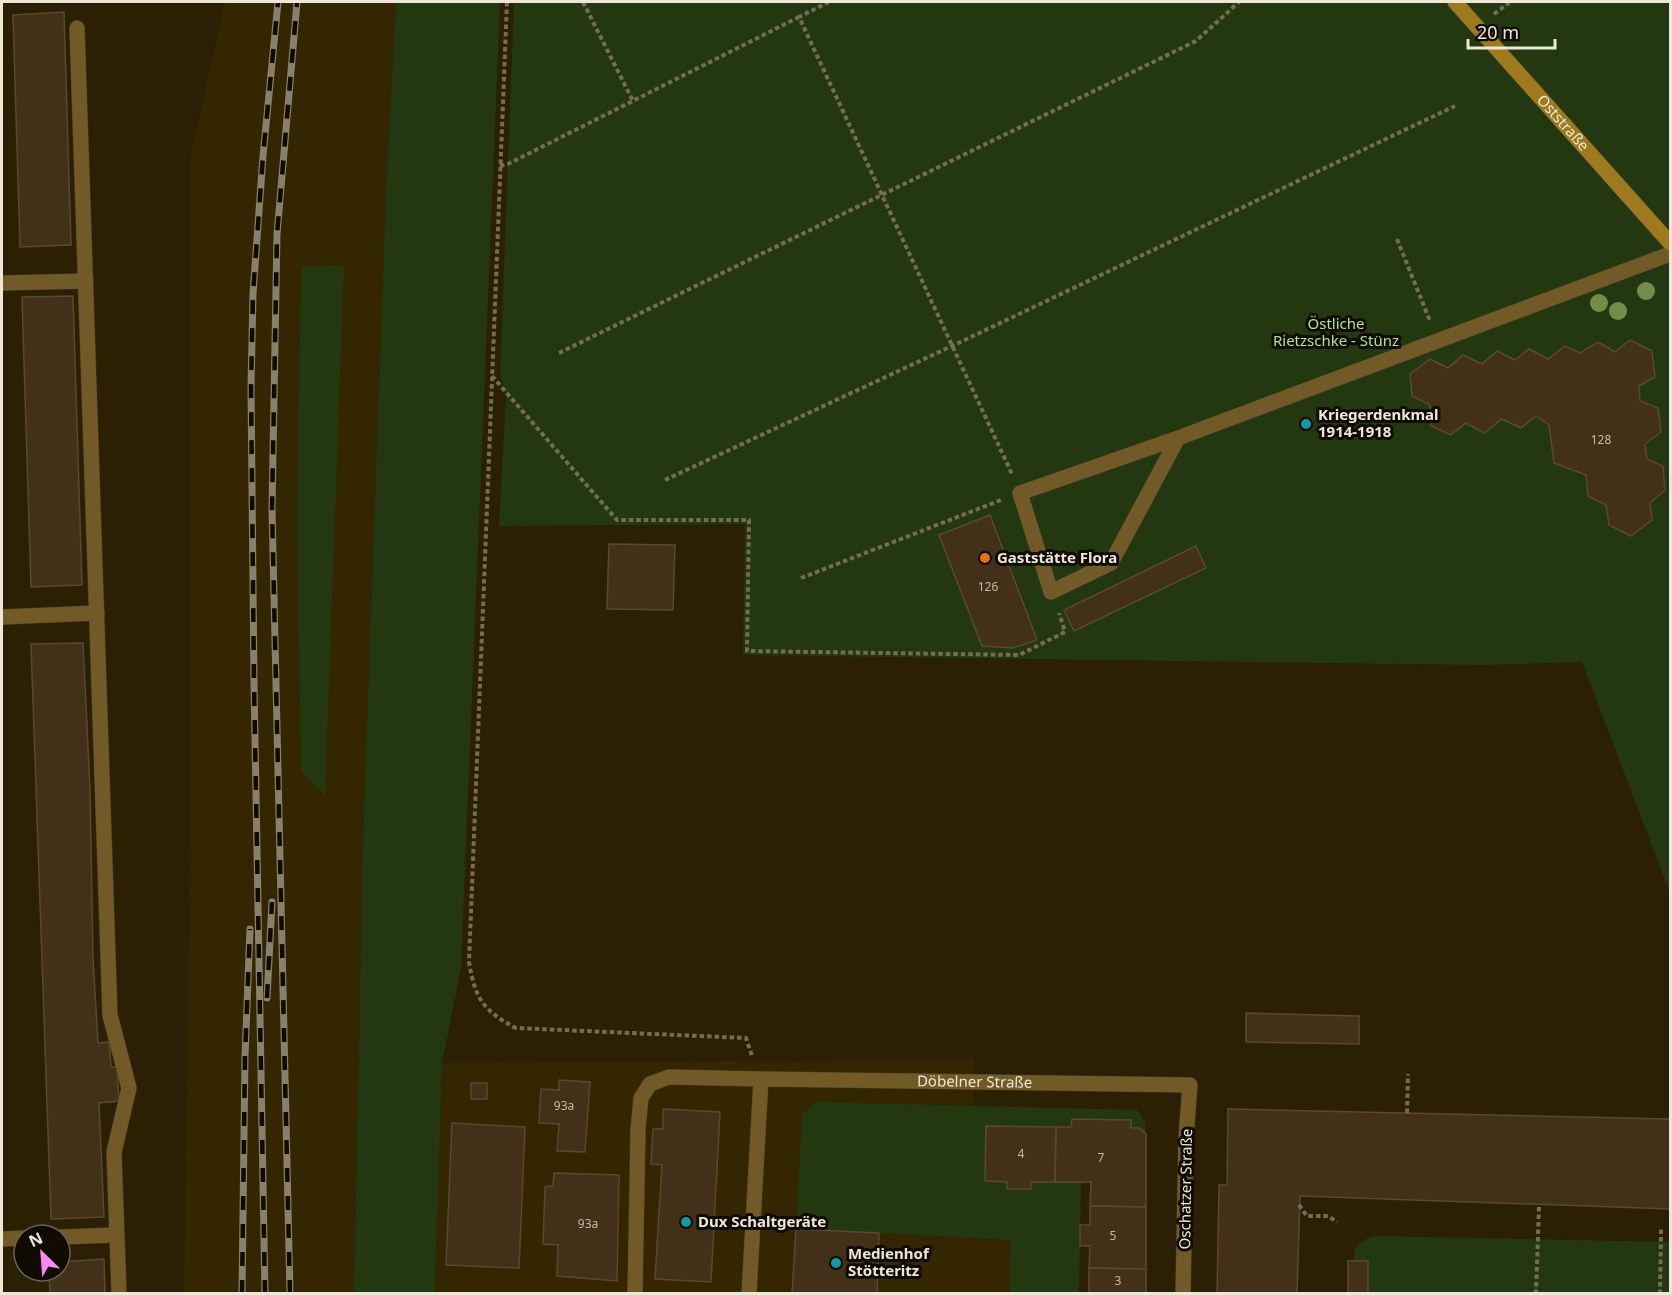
<svg xmlns="http://www.w3.org/2000/svg" width="1672" height="1295" viewBox="0 0 1672 1295" font-family="'Noto Sans',sans-serif">
<style>
.built{fill:#342601}
.green{fill:#233810}
.building{fill:#423018;stroke:#5b4830;stroke-width:1.5}
.lines{fill:none;stroke-linecap:round;stroke-linejoin:round}
.lane-casing{stroke:#463c22;stroke-width:16}
.street-casing{stroke:#463c22;stroke-width:16}
.secondary-casing{stroke:#463c22;stroke-width:16}
.path{stroke:#766c55;stroke-width:4;stroke-dasharray:4.5 3;stroke-linecap:butt}
.lane{stroke:#715a27;stroke-width:15}
.street{stroke:#715a27;stroke-width:15}
.secondary{stroke:#9e791d;stroke-width:15}
.rail-casing{stroke:#89806a;stroke-width:7}
.rail{stroke:#0f0a02;stroke-width:4.5;stroke-dasharray:14;stroke-linecap:butt}
.tree{fill:#748c4a}
.culture-dot{fill:#0f9aa8;stroke:#0f0a02;stroke-width:2}
.food-dot{fill:#e8710a;stroke:#0f0a02;stroke-width:2}
.labels{text-anchor:middle;stroke-width:6;stroke-linejoin:round;paint-order:stroke}
.number-label{font-size:12px;fill:#c3b9a7}
.street-label{font-size:15px;fill:#eee7d7;stroke:#0f0a02}
.park-label{font-size:15px;fill:#b0e484;stroke:#0f0a02}
.poi-label{font-size:15px;font-weight:bold;fill:#eee7d7;stroke:#0f0a02;text-anchor:start}
</style>
<rect width="100%" height="100%" fill="#2b2004"/>
<!-- built -->
<g class="built">
<path d="M225 2H396L386 189 363 838 354 1293 184 1294 191 791V155Z"/>
<path d="M974 1060 970 1228 1012 1230 1010 1293 435 1294 442 1063Z"/>
</g>
<!-- green -->
<g class="green">
<path d="M396 2H500L461 968 442 1063 435 1293 354 1294 363 838 386 189Z"/>
<path d="M514 2H1670V893L1582 662 1482 665 743 655 745 524 499 526 506 397 500 374Z"/>
<path d="M344 265 325 796 301 771 297 521 301 266Z"/>
<path d="M816 1102 1137 1110 1145 1121 1146 1134 1081 1185 1079 1293H1010L1011 1240 796 1228 802 1115Z"/>
<path d="M1373 1236 1670 1242V1293H1368V1261H1354C1354 1245 1358 1242 1373 1236Z"/>
</g>
<!-- building -->
<g class="building">
<path d="M64 12 71 245 20 247 13 15Z"/>
<path d="M73 296 82 585 31 587 22 297Z"/>
<path d="M1630 340 1652 351 1655 377 1639 386 1640 401 1658 408 1661 432 1645 444 1647 459 1663 466 1665 490 1650 503 1652 520 1631 536 1609 525 1606 505 1588 496 1586 475 1554 463 1549 425 1536 416 1521 428 1502 419 1484 433 1466 423 1451 435 1431 426 1430 405 1412 396 1410 374 1430 359 1448 368 1463 355 1482 364 1497 351 1515 360 1529 349 1548 359 1565 346 1580 353 1598 342 1615 352Z"/>
<path d="M990 515 1037 640 1013 648 982 646 939 535Z"/>
<path d="M609 544 675 545 673 610 607 609Z"/>
<path d="M1196 546 1206 568 1074 631 1064 610Z"/>
<path d="M83 643 90 789 93 959 98 1043 109 1042 111 1067H117L119 1101 99 1103 104 1217 51 1219 31 644Z"/>
<path d="M1246 1013 1359 1016V1044L1246 1042Z"/>
<path d="M559 1080 590 1082 585 1152 557 1151 559 1124 539 1123 541 1089 559 1090Z"/>
<rect x="471" y="1083" width="16" height="16"/>
<path d="M663 1109 720 1112 711 1282 655 1279 662 1165 651 1164 653 1129H663Z"/>
<path d="M1228 1109 1670 1119V1209L1300 1196 1297 1294H1217L1219 1185H1227Z"/>
<path d="M1072 1119 1131 1120V1128H1140L1146 1134V1207L1090 1206 1091 1182H1055L1056 1127H1071Z"/>
<path d="M452 1123 525 1127 519 1268 446 1265Z"/>
<path d="M986 1126 1056 1127 1055 1182H1031V1189H1007V1182L985 1181Z"/>
<path d="M554 1173 619 1175 617 1281 557 1276 558 1245 543 1244 545 1187 553 1186Z"/>
<path d="M1090 1206 1146 1207V1269L1089 1268 1090 1246H1080V1225H1090Z"/>
<path d="M796 1229 879 1233 877 1294H792Z"/>
<path d="M104 1259 105 1294H50L49 1271H60V1262Z"/>
<rect x="1348" y="1261" width="20" height="33"/>
<path d="M1089 1268 1146 1269V1294H1089Z"/>
</g>
<g class="lines">
<defs>
<g id="lane">
<path d="M77 28 110 1015 129 1088 114 1152 119 1294"/>
<path d="M2 283 86 281"/>
<path d="M1178 438 1111 563 1051 592 1020 493 1178 438 1670 254"/>
<path d="M2 617 97 613"/>
<path d="M60 1237 117 1235"/>
<path d="M2 1239 24 1238"/>
<path d="M635 1294 638 1129 641 1098 650 1084 669 1077 761 1079"/>
</g>
<g id="street">
<path id="s1" d="M749 1294 761 1079 1190 1085 1186 1137 1183 1294"/>
</g>
<g id="secondary">
<path id="s2" d="M1455 2 1670 243"/>
</g>
</defs>
<!-- lane casing -->
<use href="#lane" class="lane-casing"/>
<!-- street casing -->
<use href="#street" class="street-casing"/>
<!-- secondary casing -->
<use href="#secondary" class="secondary-casing"/>
<!-- path -->
<g class="path">
<path d="M507 2 469 962C475 998 483 1011 516 1028L746 1038 752 1056"/>
<path d="M583 2 633 101"/>
<path d="M829 2 799 17 1012 474"/>
<path d="M1494 14 1510 2"/>
<path d="M500 166 508 164 799 17"/>
<path d="M1397 239 1430 321"/>
<path d="M559 353 1196 41 1239 2"/>
<path d="M492 376 617 520H749L747 651 1019 655 1065 632 1059 613"/>
<path d="M665 480 952 346 1455 106"/>
<path d="M801 578 1001 500"/>
<path d="M1407 1113 1408 1074"/>
<path d="M1299 1205 1307 1216H1328L1337 1222"/>
<path d="M1536 1294 1539 1206"/>
<path d="M1660 1294 1661 1229"/>
</g>
<!-- lane -->
<use href="#lane" class="lane"/>
<!-- street -->
<use href="#street" class="street"/>
<!-- secondary -->
<use href="#secondary" class="secondary"/>
<defs>
<g id="rail">
<path d="M267 998 272 902"/>
<path d="M242 1294 245 1057 250 929"/>
<path d="M265 1294 254 683 251 387 253 294 263 156 278 2"/>
<path d="M290 1294 272 509 277 234 297 2"/>
</g>
</defs>
<!-- rail casing -->
<use href="#rail" class="rail-casing"/>
<!-- rail -->
<use href="#rail" class="rail"/>
</g>
<!-- trees -->
<g class="tree">
<circle cx="1646" cy="291" r="9"/>
<circle cx="1599" cy="303" r="9"/>
<circle cx="1618" cy="311" r="9"/>
</g>
<!-- markers -->
<g class="culture-dot">
<circle cx="1306" cy="424" r="6"/>
<circle cx="686" cy="1222" r="6"/>
<circle cx="836" cy="1263" r="6"/>
</g>
<circle class="food-dot" cx="985" cy="558" r="6"/>
<g class="labels">
<!-- number labels -->
<g class="number-label">
<text x="1601" y="444">128</text>
<text x="988" y="591">126</text>
<text x="564" y="1110">93a</text>
<text x="1021" y="1158">4</text>
<text x="1101" y="1162">7</text>
<text x="588" y="1228">93a</text>
<text x="1113" y="1240">5</text>
<text x="1118" y="1285">3</text>
</g>
<!-- street labels -->
<g class="street-label">
<text dy="5" stroke="none"><textPath href="#s2" startOffset="162">Oststraße</textPath></text>
<text dy="5" stroke="none"><textPath href="#s1" startOffset="429">Döbelner Straße</textPath></text>
<text transform="translate(1186 1189) rotate(-89)" y="5">Oschatzer Straße</text>
</g>
<!-- park labels -->
<g class="park-label">
<text x="1336" y="329">Östliche<tspan x="1336" dy="17">Rietzschke - Stünz</tspan></text>
</g>
<!-- poi labels -->
<g class="poi-label">
<text x="1318" y="420">Kriegerdenkmal<tspan x="1318" dy="17">1914-1918</tspan></text>
<text x="997" y="563">Gaststätte Flora</text>
<text x="698" y="1227">Dux Schaltgeräte</text>
<text x="848" y="1259">Medienhof<tspan x="848" dy="17">Stötteritz</tspan></text>
</g>
</g>
<!-- border -->
<rect width="1672" height="1295" fill="none" stroke="#eee7d7" stroke-width="6"/>
<!-- north arrow -->
<g transform="translate(42 1253) rotate(335)"><circle r="28" fill="#0f0a02" stroke="#686257" stroke-width="1.5"/>
<path d="M0-4.5L10 22L0 15L-10 22Z" fill="#f489f0"/>
<text y="-9" font-size="16" font-weight="bold" text-anchor="middle" fill="#eee7d7">N</text>
</g>
<!-- scale -->
<path d="M1468 39v9h87v-9" fill="none" stroke="#eee7d7" stroke-width="3"/>
<text x="1477" y="39" font-size="18" fill="#eee7d7" stroke="#0f0a02" stroke-width="4.5" paint-order="stroke">20 m</text>
</svg>
